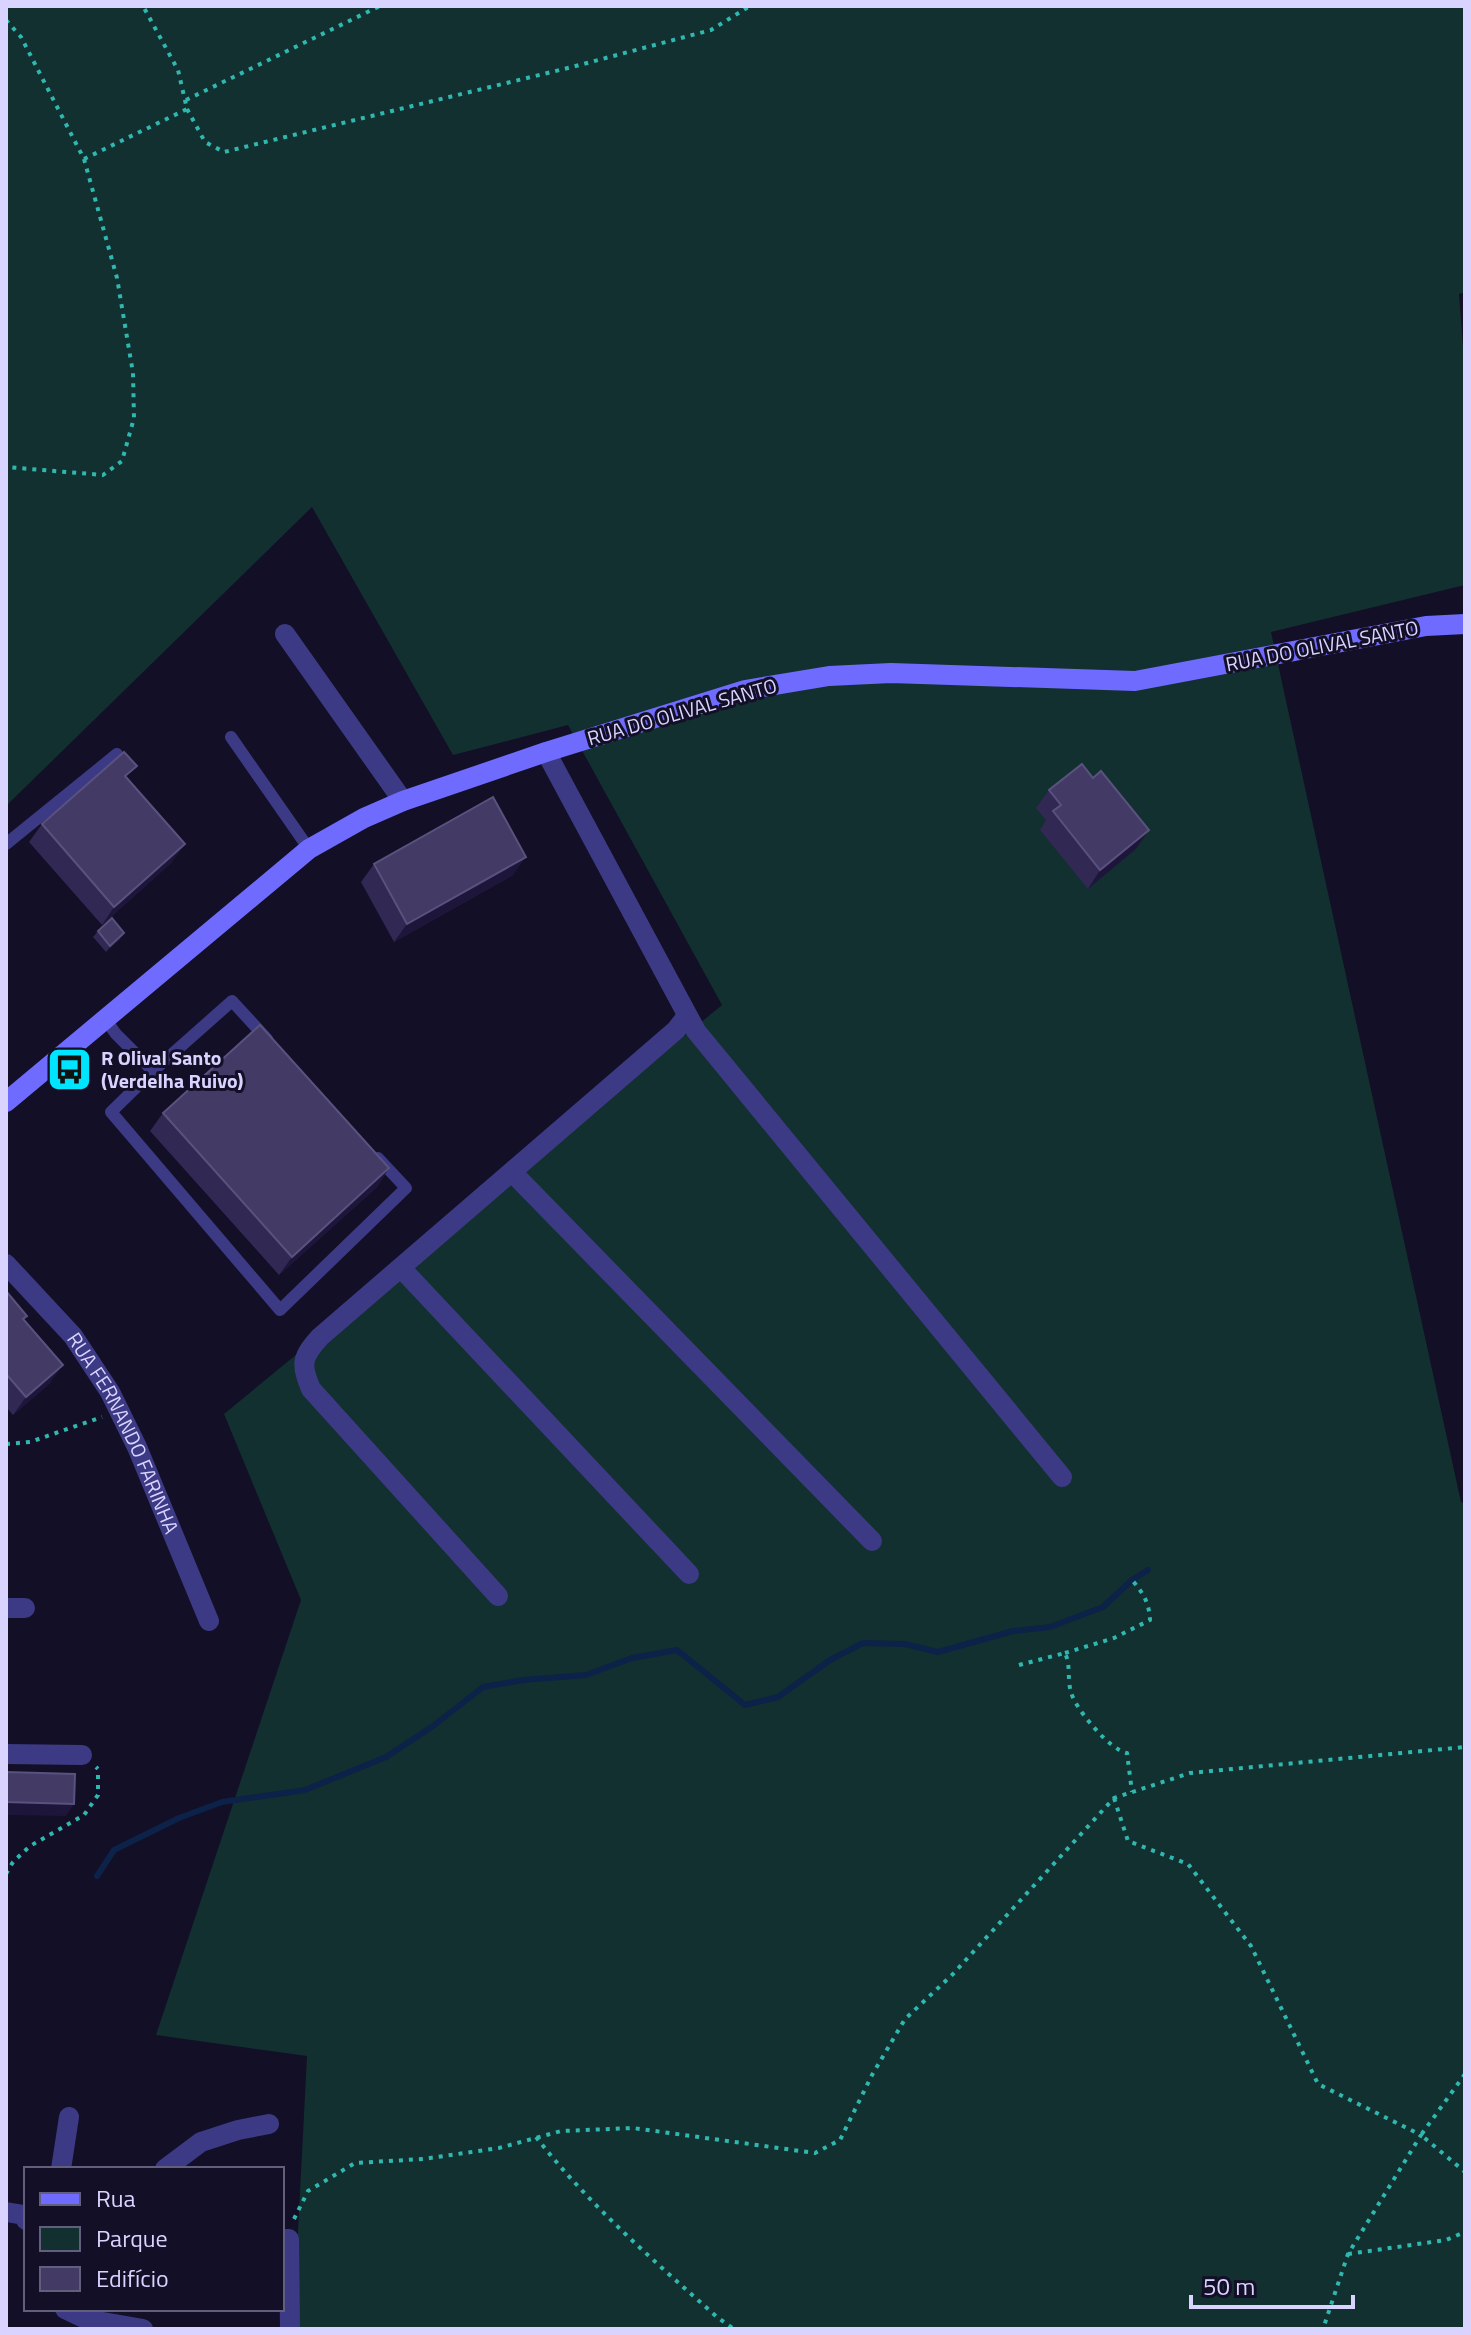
<svg xmlns="http://www.w3.org/2000/svg" width="1471" height="2335" viewBox="0 0 1471 2335" font-family="'Titillium Web',sans-serif">
<style>
.green{fill:#12302f}
.lines{fill:none;stroke-linecap:round;stroke-linejoin:round}
.stream{stroke:#0c2248;stroke-width:6}
.path{stroke:#2fb8b0;stroke-width:4;stroke-dasharray:4 6;stroke-linecap:butt}
.lane{stroke:#3d3a85;stroke-width:12}
.street{stroke:#3d3a85;stroke-width:20}
.secondary{stroke:#6f6bff;stroke-width:20}
.wall{fill:#312854}
.shaded-wall{fill:#1d163a}
.building{fill:#433a66;stroke:#5a527e;stroke-width:2}
.labels{text-anchor:middle;stroke-width:6;stroke-linejoin:round;paint-order:stroke}
.street-label{font-size:20px;fill:#d9d4ff;stroke:#130f26}
.poi-label{font-size:20px;font-weight:bold;fill:#d9d4ff;stroke:#130f26;text-anchor:start}
</style>
<rect width="100%" height="100%" fill="#130f26"/>
<!-- green -->
<path class="green" d="M6 6H1465V292L1459 294 1465 373V585L1271 632 1461 1502 1465 1504V2329H293L307 2056 156 2035 301 1600 224 1414 722 1005 568 725 453 755 312 507 6 806Z"/>
<g class="lines">
<!-- stream -->
<path class="stream" d="M97 1876 114 1850 179 1818 222 1802 305 1790 386 1757 433 1726 483 1687 523 1680 586 1675 632 1658 677 1650 745 1705 778 1697 830 1660 863 1643 905 1644 938 1652 1013 1631 1050 1627 1103 1607 1132 1580 1148 1570"/>
<!-- path -->
<g class="path">
<path d="M6 20 21 37 84 159 117 278 133 373 134 418 122 461 103 475 6 467"/>
<path d="M186 100 380 6"/>
<path d="M187 109 205 142 224 152 572 67 711 30 750 6"/>
<path d="M84 159 187 109 178 70 143 6"/>
<path d="M6 1444 30 1442 102 1417"/>
<path d="M1065 1653 1114 1638 1150 1620C1149 1602 1143 1593 1132 1580"/>
<path d="M1019 1665 1065 1653C1071 1666 1067 1679 1071 1692 1075 1709 1111 1751 1127 1753L1132 1792"/>
<path d="M1114 1798 1128 1841 1188 1864 1251 1946 1318 2084 1421 2135 1348 2254 1323 2329"/>
<path d="M6 1874 13 1862 30 1846 84 1815 98 1795V1769L96 1767"/>
<path d="M1465 2074 1421 2135 1465 2172"/>
<path d="M536 2137C589 2205 653 2260 717 2317L734 2329"/>
<path d="M294 2219 308 2191 355 2163 423 2159 499 2148 561 2131 633 2128 815 2153 840 2140 872 2075 905 2019 953 1974 1114 1798 1190 1773 1465 1747"/>
<path d="M1348 2254 1446 2240 1465 2232"/>
</g>
<!-- lane -->
<g class="lane">
<path d="M231 737 309 849"/>
<path d="M6 844 117 754"/>
<path d="M105 1019 116 1034 153 1071 111 1112 280 1310 406 1188 378 1158"/>
<path d="M153 1071 232 1001 267 1039"/>
</g>
<!-- street -->
<g class="street">
<path d="M285 634 403 801"/>
<path d="M546 752 696 1031 1062 1477"/>
<path d="M512 1172 872 1541"/>
<path id="s1" d="M6 1264 73 1336 110 1392 137 1447 209 1621"/>
<path d="M401 1268 689 1574"/>
<path d="M498 1596 311 1389C300 1364 302 1357 320 1337L676 1030 687 1016"/>
<path d="M6 1608H25"/>
<path d="M6 1754 82 1755"/>
<path d="M61 2169 69 2117"/>
<path d="M165 2169 201 2142 238 2130 269 2124"/>
<path d="M6 2212 24 2215 26 2220"/>
<path d="M282 2239H289L290 2329"/>
<path d="M65 2309 86 2319 143 2329"/>
</g>
<!-- secondary -->
<path class="secondary" d="M6 1102 309 849 364 818 403 801 546 752 745 690 829 676 891 673 1135 681 1426 626 1465 624"/>
</g>
<!-- wall -->
<g class="wall">
<path d="M128 779 172 862 102 925 29 842 42 824Z"/>
<path d="M1049 790 1136 849 1088 889 1040 830 1046 820 1036 808Z"/>
<path d="M374 864 513 875 394 942 361 882Z"/>
<path d="M98 931 120 939 106 952 93 937Z"/>
<path d="M163 1113 389 1168 377 1187 279 1275 150 1131Z"/>
<path d="M6 1291 24 1320 50 1383 13 1415 6 1407Z"/>
</g>
<!-- shaded-wall -->
<g class="shaded-wall">
<path d="M1149 830 1136 849 1088 889 1100 870Z"/>
<path d="M185 844 172 862 102 925 114 907Z"/>
<path d="M526 857 513 875 394 942 407 924Z"/>
<path d="M124 933 120 939 106 952 110 946Z"/>
<path d="M389 1168 377 1187 279 1275 292 1257Z"/>
<path d="M63 1365 50 1383 13 1415 26 1397Z"/>
<path d="M6 1802 74 1804 66 1816 6 1815Z"/>
</g>
<!-- building -->
<g class="building">
<path d="M124 752 137 766 125 776 185 844 114 907 42 824Z"/>
<path d="M1082 764 1093 778 1101 771 1149 830 1100 870 1053 811 1061 805 1049 790Z"/>
<path d="M493 797 526 857 407 924 374 864Z"/>
<path d="M112 918 124 933 110 946 98 931Z"/>
<path d="M260 1025 389 1168 292 1257 163 1113Z"/>
<path d="M6 1291 27 1316 23 1319 63 1365 26 1397 6 1374Z"/>
<path d="M6 1772 75 1774 74 1804 6 1802Z"/>
</g>
<!-- icons -->
<defs>
<symbol id="bus-square" viewBox="-11 -11 22 22"><rect x="-9" y="-9" width="18" height="18" rx="4" fill="#00e5ff" stroke="#130f26"/><path d="M-5-6H5V4H4V6H2V4H-2V6H-4V4H-5ZM-3.5-4V0h7V-4ZM-3.5 1.2v1.5H-2V1.2ZM2 1.2v1.5H3.5V1.2Z" fill="#111"/></symbol>
</defs>
<g fill-rule="evenodd">
<use href="#bus-square" x="44" y="1044" width="51" height="51"/>
</g>
<g class="labels">
<!-- street labels -->
<g class="street-label">
<text transform="translate(1322 646) rotate(-11)" y="7">RUA DO OLIVAL SANTO</text>
<text transform="translate(682 712) rotate(-16)" y="7">RUA DO OLIVAL SANTO</text>
<text dy="7" stroke="none"><textPath href="#s1" startOffset="208">RUA FERNANDO FARINHA</textPath></text>
</g>
<!-- poi labels -->
<g class="poi-label">
<text x="101" y="1065">R Olival Santo<tspan x="101" dy="23">(Verdelha Ruivo)</tspan></text>
</g>
</g>
<!-- border -->
<rect width="1471" height="2335" fill="none" stroke="#d9d4ff" stroke-width="16"/>
<!-- legend -->
<rect x="24" y="2167" width="260" height="144" fill="#130f26" stroke="#625e7d" stroke-width="2"/>
<rect x="40" y="2193" width="40" height="12" fill="#6f6bff" stroke="#625e7d" stroke-width="2"/>
<text x="96" y="2207" font-size="24" fill="#d9d4ff">Rua</text>
<rect x="40" y="2227" width="40" height="24" fill="#12302f" stroke="#625e7d" stroke-width="2"/>
<text x="96" y="2247" font-size="24" fill="#d9d4ff">Parque</text>
<rect x="40" y="2267" width="40" height="24" fill="#433a66" stroke="#625e7d" stroke-width="2"/>
<text x="96" y="2287" font-size="24" fill="#d9d4ff">Edifício</text>
<!-- scale -->
<path d="M1191 2295v12h162v-12" fill="none" stroke="#d9d4ff" stroke-width="4"/>
<text x="1203" y="2295" font-size="24" fill="#d9d4ff" stroke="#130f26" stroke-width="6" paint-order="stroke">50 m</text>
</svg>
